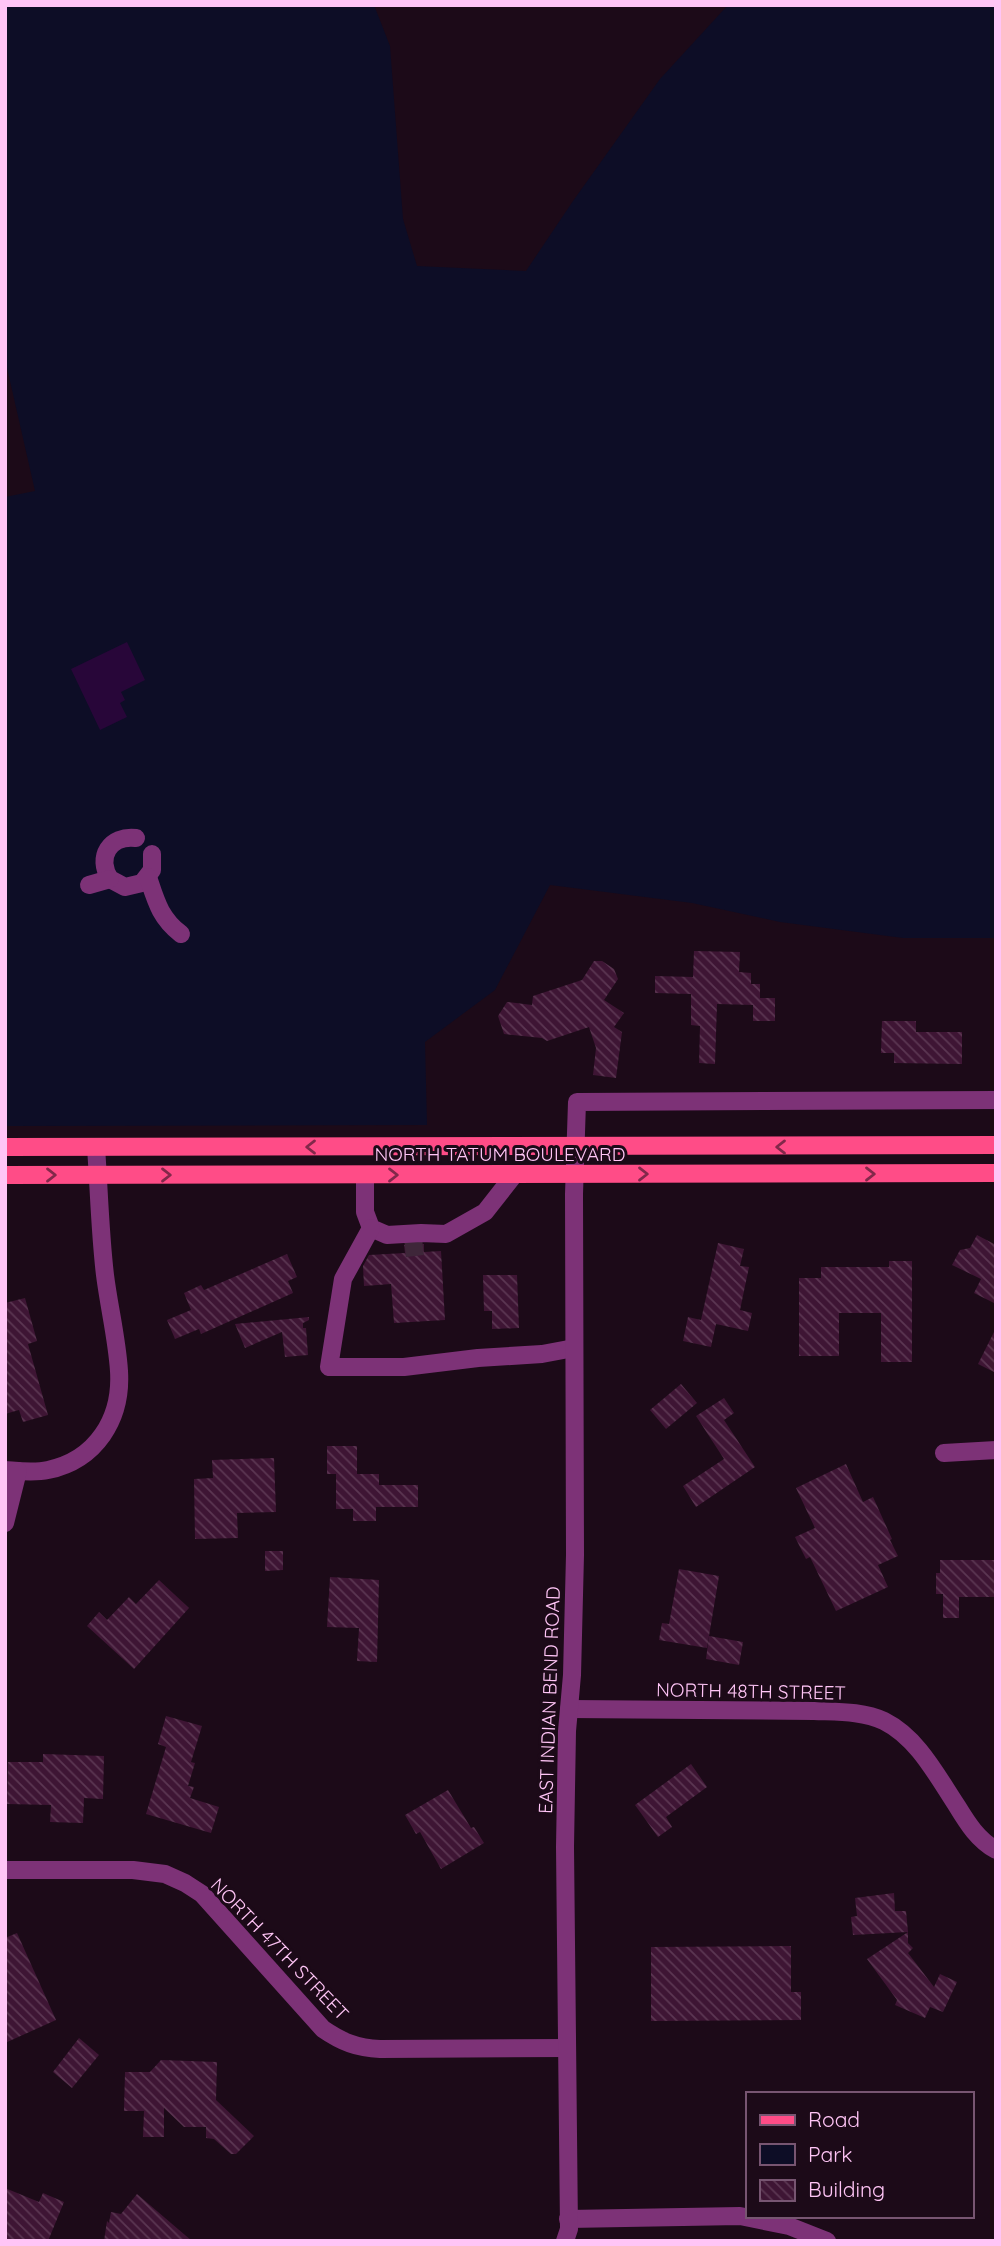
<svg xmlns="http://www.w3.org/2000/svg" width="1001" height="2246" viewBox="0 0 1001 2246" font-family="Quicksand,sans-serif">
<style>
.green{fill:#0d0d26}
.water{fill:#280639}
.building{fill:url(#building-back-hatch)}
.lines{fill:none;stroke-linecap:round;stroke-linejoin:round}
.minor-tunnel{stroke:#3e2639;stroke-width:18;stroke-dasharray:18 9;stroke-linecap:butt}
.minor{stroke:#7d3277;stroke-width:18}
.major{stroke:#ff4c87;stroke-width:18}
.oneway{stroke:#82284a}
.labels{text-anchor:middle;stroke-width:6;stroke-linejoin:round;paint-order:stroke}
.street-label{font-size:19px;fill:#ffc5f6;stroke:#1c0a18}
</style>
<defs>
<pattern id="building-back-hatch" width="6" height="6" patternUnits="userSpaceOnUse" patternTransform="scale(1.75)"><rect width="6" height="6" fill="#3e1534"/><path d="M-1 5l2 2M0 0l6 6M5-1l2 2" fill="none" stroke="#5b3652"/></pattern>
</defs>
<rect width="100%" height="100%" fill="#1c0a18"/>
<!-- green -->
<path class="green" d="M5 5H374L390 46 403 219 417 266 526 271 573 201 660 79 728 5H996V938H903L780 922 692 903 550 885 495 990 425 1042 427 1125 5 1126V497L35 491 5 359Z"/>
<!-- water -->
<path class="water" d="M127 642 145 680 121 692 125 700 120 703 127 717 100 730 71 669Z"/>
<!-- building -->
<g class="building">
<path d="M694 951 740 952 739 972 751 973V984H760V998H775V1021H753V1005L717 1004 715 1064 699 1063 700 1026 691 1025V994L655 993V976L693 977Z"/>
<path d="M594 961H602L614 969 618 979 604 1000 624 1013 614 1027 622 1032 616 1078 593 1075 596 1048 589 1027 547 1041 542 1038 504 1034 498 1016 507 1002 532 1005 533 996 582 980Z"/>
<path d="M882 1021H916V1032H962V1064L894 1063V1053H881Z"/>
<path d="M977 1235 996 1245V1304L974 1293 981 1279 952 1265 960 1250 970 1248Z"/>
<path d="M718 1243 744 1249 740 1266 749 1267 740 1310 752 1313 748 1331 716 1324 711 1347 683 1341 688 1317 701 1320Z"/>
<path d="M424 1244V1252L441 1251 445 1320 394 1323 391 1284 364 1286 363 1266 369 1255 405 1253 404 1245Z"/>
<path d="M287 1254 297 1277 288 1281 293 1293 201 1334 199 1329 175 1339 167 1320 191 1310 184 1293 201 1285 204 1290Z"/>
<path d="M889 1261H912V1362H881V1313H839V1356H799V1278H821V1267H889Z"/>
<path d="M483 1275H517L519 1328 492 1329V1311H484Z"/>
<path d="M25 1298 37 1341 28 1344 48 1415 23 1422 19 1410 5 1414V1303Z"/>
<path d="M309 1317V1320L303 1323V1328H306L308 1355 285 1357 282 1332 245 1348 235 1324Z"/>
<path d="M996 1328V1373L978 1364Z"/>
<path d="M681 1384 697 1403 666 1429 650 1410Z"/>
<path d="M724 1398 734 1413 724 1420 755 1467 696 1507 683 1486 724 1459 696 1416Z"/>
<path d="M327 1446H357V1474H379V1485H418V1507H376V1521H353V1509H336V1474H327Z"/>
<path d="M274 1458 276 1512 237 1513 238 1538 195 1539 194 1479 213 1478 212 1460Z"/>
<path d="M846 1464 863 1502 873 1497 892 1539 890 1540 898 1556 878 1565 888 1587 836 1611 810 1557 806 1559 795 1537 815 1528 796 1488Z"/>
<path d="M265 1551H283V1570L265 1571Z"/>
<path d="M940 1560H996V1597H959V1618H943V1594H936V1573H940Z"/>
<path d="M679 1569 719 1576 707 1648 659 1640 662 1623 669 1624Z"/>
<path d="M330 1577 379 1580 377 1662 357 1661 359 1628 327 1627Z"/>
<path d="M159 1580 189 1608 134 1669 87 1626 99 1612 107 1620 129 1597 136 1604Z"/>
<path d="M709 1636 743 1642 739 1665 706 1659Z"/>
<path d="M166 1716 202 1726 191 1762 195 1763 188 1786 194 1787 190 1798 219 1807 211 1833 146 1814 166 1747 158 1744Z"/>
<path d="M43 1754 104 1756 103 1799 84 1798 83 1823 50 1822 51 1805 7 1804 8 1762H43Z"/>
<path d="M691 1764 707 1787 666 1817 672 1827 658 1837 635 1805Z"/>
<path d="M448 1790 471 1828 474 1827 484 1843 441 1869 420 1832 416 1834 405 1815Z"/>
<path d="M894 1893 895 1911H906L908 1932 853 1935 851 1917 857 1916 855 1898Z"/>
<path d="M908 1932V1943L913 1948 908 1953 934 1987 940 1974 957 1982 943 2012 930 2007 925 2018 895 2005 897 2000 867 1959Z"/>
<path d="M17 1933 56 2020 5 2043V1938Z"/>
<path d="M791 1946V1992H801V2020L651 2021V1947Z"/>
<path d="M79 2038 99 2055 72 2088 53 2072Z"/>
<path d="M161 2060 217 2062 216 2100 254 2136 236 2154H231L214 2139 206 2138V2127H184L164 2108V2137H143L144 2111H124L125 2072H150Z"/>
<path d="M5 2188 39 2202 43 2193 64 2202 48 2241H5Z"/>
<path d="M137 2194 192 2241H104L107 2221 109 2223 111 2212 121 2214Z"/>
</g>
<g class="lines">
<!-- minor-tunnel -->
<path class="minor-tunnel" d="M405 1248 424 1246"/>
<!-- minor -->
<g class="minor">
<path d="M136 838C110 835 96 857 110 879L125 887 142 883 152 870V854"/>
<path d="M148 877C156 901 160 918 181 934"/>
<path d="M89 885 110 879"/>
<path d="M365 1175V1212L371 1228 387 1235 421 1233 446 1234 485 1212 514 1175"/>
<path d="M371 1228 343 1279 329 1367H404L478 1358 542 1354 574 1348"/>
<path d="M944 1453 996 1450"/>
<path d="M5 1470C19 1471 34 1473 48 1470 96 1460 122 1419 119 1371 117 1339 109 1307 105 1275 100 1233 99 1189 96 1147"/>
<path d="M5 1523 18 1471"/>
<path d="M569 1709 814 1711C837 1712 863 1711 884 1721 918 1738 937 1776 957 1806 968 1824 978 1840 996 1850"/>
<path d="M5 1870H133L165 1874 185 1883 202 1894 323 2029C342 2042 357 2048 380 2049L567 2048"/>
<path d="M568 2219 740 2216 789 2226 827 2241"/>
<path d="M565 2241 569 2229 565 1847 567 1731 572 1675 575 1555 574 1194 577 1102 996 1100"/>
</g>
<!-- major -->
<g class="major">
<path d="M5 1147 996 1145"/>
<path d="M5 1175 996 1173"/>
</g>
</g>
<!-- one-way arrows -->
<defs><path id="oneway-chevron" d="M-2-3.5L2.5 0L-2 3.5" fill="none" stroke-width="1.6" stroke-linecap="round" stroke-linejoin="round" transform="scale(1.75)"/></defs>
<g class="oneway">
<use href="#oneway-chevron" transform="translate(311 1147) rotate(180)"/>
<use href="#oneway-chevron" transform="translate(781 1147) rotate(180)"/>
<use href="#oneway-chevron" transform="translate(643 1174)"/>
<use href="#oneway-chevron" transform="translate(870 1174)"/>
<use href="#oneway-chevron" transform="translate(51 1175)"/>
<use href="#oneway-chevron" transform="translate(166 1175)"/>
<use href="#oneway-chevron" transform="translate(393 1175)"/>
</g>
<g class="labels">
<!-- street labels -->
<g class="street-label">
<text x="500" y="1161">NORTH TATUM BOULEVARD</text>
<text transform="translate(751 1691) rotate(1)" y="7">NORTH 48TH STREET</text>
<text transform="translate(549 1700) rotate(-88)" y="7">EAST INDIAN BEND ROAD</text>
<text transform="translate(280 1949) rotate(46)" y="7">NORTH 47TH STREET</text>
</g>
</g>
<!-- border -->
<rect width="1001" height="2246" fill="none" stroke="#ffc5f6" stroke-width="14"/>
<!-- legend -->
<rect x="746" y="2092" width="228" height="126" fill="#1c0a18" stroke="#775571" stroke-width="2"/>
<rect x="760" y="2115" width="35" height="10" fill="#ff4c87" stroke="#775571" stroke-width="2"/>
<text x="808" y="2127" font-size="21" fill="#ffc5f6">Road</text>
<rect x="760" y="2144" width="35" height="21" fill="#0d0d26" stroke="#775571" stroke-width="2"/>
<text x="808" y="2162" font-size="21" fill="#ffc5f6">Park</text>
<rect x="760" y="2180" width="35" height="21" fill="url(#building-back-hatch)" stroke="#775571" stroke-width="2"/>
<text x="808" y="2197" font-size="21" fill="#ffc5f6">Building</text>
</svg>
